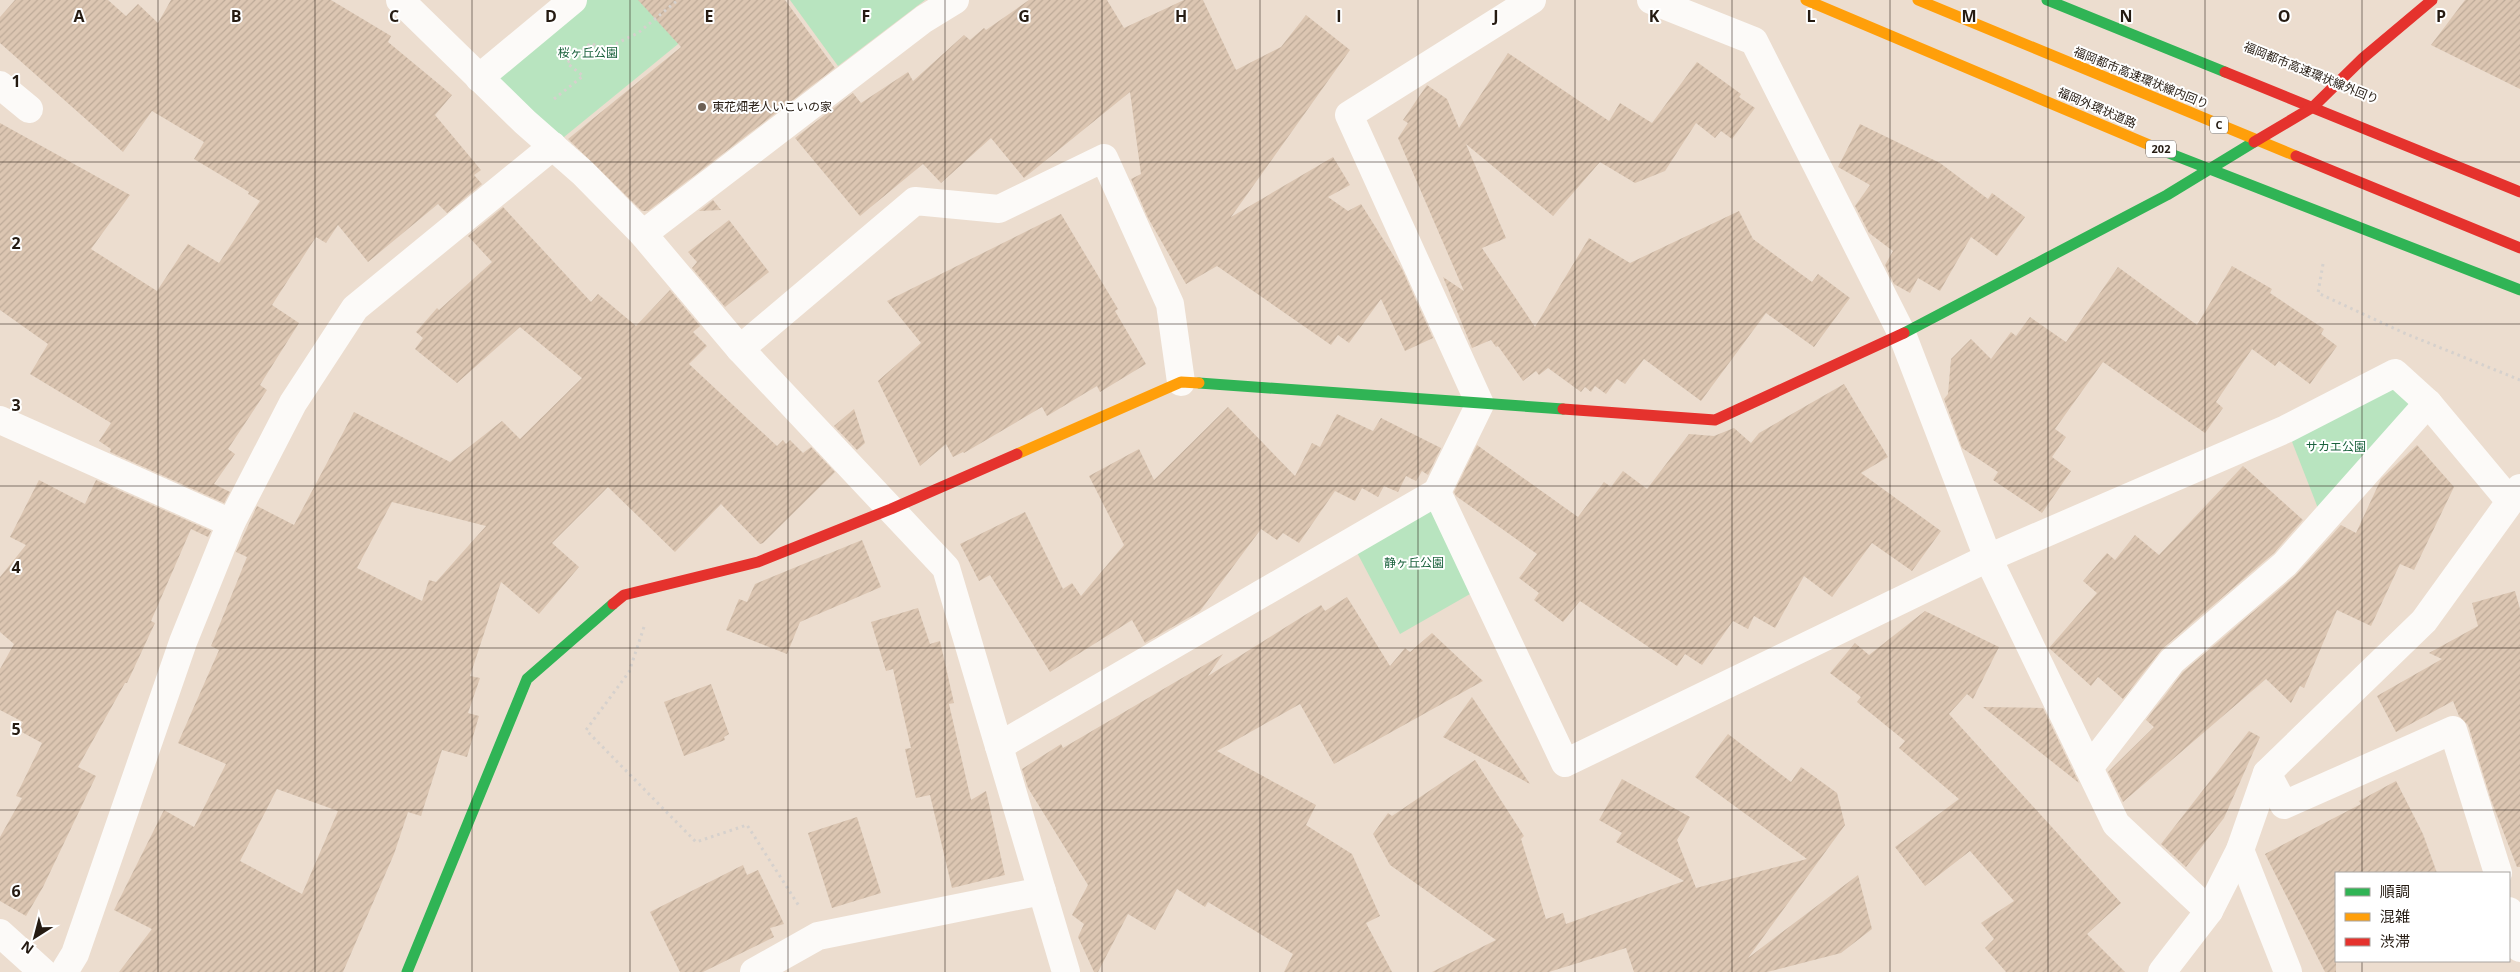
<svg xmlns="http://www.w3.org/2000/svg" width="2520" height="972" viewBox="0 0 2520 972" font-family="'Open Sans','Noto Sans JP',sans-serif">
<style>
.park{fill:#b8e4bf}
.building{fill:url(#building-hatch);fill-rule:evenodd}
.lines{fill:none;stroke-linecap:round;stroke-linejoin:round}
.path{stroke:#d6d1cd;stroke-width:3;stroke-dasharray:2.5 4;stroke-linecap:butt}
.street{stroke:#fcfaf8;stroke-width:28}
.fast{stroke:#30b455;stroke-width:11}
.slow{stroke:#ff9f0a;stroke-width:11}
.jam{stroke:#e5322d;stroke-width:11}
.grid{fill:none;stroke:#251b12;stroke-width:1;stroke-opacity:0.55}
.poi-dot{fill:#6b5f54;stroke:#fff;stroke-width:2}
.labels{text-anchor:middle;stroke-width:4;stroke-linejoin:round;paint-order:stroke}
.shield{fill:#fff;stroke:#665f59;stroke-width:1}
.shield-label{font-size:11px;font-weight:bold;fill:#251b12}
.park-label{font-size:12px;fill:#1b623d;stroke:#fff}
.street-label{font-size:12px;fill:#251b12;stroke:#fff}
.poi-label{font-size:12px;fill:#251b12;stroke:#fff;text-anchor:start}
.grid-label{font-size:16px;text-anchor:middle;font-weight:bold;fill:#251b12;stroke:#fff;stroke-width:4;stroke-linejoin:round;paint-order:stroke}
</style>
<defs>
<pattern id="building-hatch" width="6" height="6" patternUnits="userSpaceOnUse" patternTransform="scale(1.25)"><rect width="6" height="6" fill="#dcc6b2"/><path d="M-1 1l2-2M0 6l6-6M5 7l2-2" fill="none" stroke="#bdaa98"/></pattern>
</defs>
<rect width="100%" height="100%" fill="#ecddcf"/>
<!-- park -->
<g class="park">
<path d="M573 0H732L553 146 479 78Z"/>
<path d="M790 0H925L838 66Z"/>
<path d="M2395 373 2428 403 2323 521 2287 429Z"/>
<path d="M1434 499 1477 590 1400 634 1353 545Z"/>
</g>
<!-- building -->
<g class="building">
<path d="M15 0H108L126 16 138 4 158 23 171 0H331L391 36 388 42 452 95 435 115 481 170 474 175 482 184 447 213 438 204 368 262 338 225 326 243 316 237 272 305 299 323 260 385 267 390 228 449 235 454 214 484 230 492 224 503 110 452 111 449 99 441 111 423 30 374 48 344 0 310V123L130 195 91 249 157 291 188 244 219 263 260 201 248 194 249 192 194 159 204 142 152 111 123 152 0 43V17Z"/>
<path d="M638 0H785L835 68 648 211H642L568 139 681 47Z"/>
<path d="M1029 0H1107L1124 28 1184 0H1203L1236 70 1281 47 1306 15 1350 50 1231 217 1333 157 1350 185 1328 197 1348 211 1361 204 1402 269 1433 338 1405 351 1381 299 1349 343 1338 335 1331 345 1217 266 1186 284 1148 218 1131 179 1141 174 1130 92 1024 178 991 138 941 183 923 164 860 216 795 138 853 93 861 103 908 72 913 81 964 35 970 40 984 28 986 30Z"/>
<path d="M2465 0H2520V89L2431 45Z"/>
<path d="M1508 53 1609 121 1620 103 1652 123 1697 62 1741 94 1739 97 1755 108 1732 139 1721 131 1715 138 1696 123 1665 171 1635 183 1600 162 1553 216 1466 144 1506 238 1482 248 1535 327 1589 238 1630 263 1739 211 1753 239 1812 282 1818 274 1850 298 1814 347 1766 313 1701 401 1644 359 1625 384 1617 379 1606 394 1595 386 1591 392 1585 387 1581 392 1548 368 1539 375 1536 371 1523 381 1498 346 1496 347 1491 340 1472 348 1443 277 1464 291 1398 138 1408 123 1403 120 1427 85 1447 99 1459 128Z"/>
<path d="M1860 124 1940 163 1988 199 1992 193 2025 217 1997 256 1971 237 1940 291 1918 278 1910 293 1894 284 1885 265 1893 251 1869 233 1855 206 1870 185 1838 167Z"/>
<path d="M713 200 721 210 699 211Z"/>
<path d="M503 207 591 302 598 294 636 326 670 290 700 326 693 332 707 346 689 364 777 446 783 440 786 444 790 440 803 453 811 447 835 472 763 543 760 544 721 504 675 552 608 487 552 543 579 567 539 614 501 582 470 676 480 678 468 713 479 716 467 757 442 750 421 816 408 812 394 854 343 972H119L152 929 114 910 164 810 194 827 226 764 178 743 219 650 211 646 247 557 236 552 257 506 294 525 354 412 450 462 502 421 520 439 582 378 520 327 457 383 415 349 423 338 416 332 437 308 439 310 492 262 468 236ZM392 502 486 526 436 582 429 580 422 601 357 568ZM277 789 338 811 302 894 240 861Z"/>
<path d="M1061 214 1118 309 1115 311 1146 364 1100 392 1097 386 1047 416 1042 407 964 453 963 452 953 457 946 444 920 466 878 381 921 343 887 301Z"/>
<path d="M729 220 769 272 725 307 692 268 697 262 688 252Z"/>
<path d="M2232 266 2272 289 2270 293 2324 329 2321 334 2337 346 2310 384 2279 361 2275 366 2252 349 2216 402 2223 408 2205 433 2103 362 2055 429 2066 437 2052 457 2071 471 2042 513 1993 480 1998 472 1962 448 1944 399 1948 394 1951 359 1971 339 1991 359 2011 332 2016 336 2030 317 2066 342 2118 267 2197 325Z"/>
<path d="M1844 384 1888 457 1861 473 1941 531 1912 571 1872 543 1832 597 1804 576 1775 628 1754 616 1748 629 1733 621 1702 665 1685 654 1677 666 1580 601 1563 622 1534 600 1539 593 1519 578 1537 554 1456 496 1454 492 1477 445 1578 517 1604 482 1611 487 1623 471 1647 489 1689 434 1714 436 1734 428 1751 443 1759 433Z"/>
<path d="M1228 407 1295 476 1312 443 1320 447 1337 414 1373 431 1381 418 1441 448 1428 475 1422 471 1416 481 1406 476 1398 492 1384 486 1378 497 1362 488 1355 501 1335 491 1299 543 1283 533 1277 540 1261 529 1200 611 1145 643 1132 620 1050 672 990 575 979 581 960 544 1025 512 1063 589 1072 583 1081 596 1124 545 1089 476 1139 449 1154 480Z"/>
<path d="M854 409 865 443 857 450 834 426Z"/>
<path d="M2417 445 2454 487 2414 570 2400 564 2371 626 2337 610 2304 688 2300 686 2291 703 2266 679 2123 802 2108 772 2154 727 2146 720 2183 672 2295 576 2341 525 2356 533 2381 479Z"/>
<path d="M2243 466 2303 520 2274 553 2162 649 2123 699 2098 677 2091 686 2049 648 2097 593 2083 581 2107 553 2115 560 2135 535 2159 555Z"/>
<path d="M39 480 85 504 96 480 211 531 208 537 191 529 151 621 155 623 127 683H125L78 767 96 776 43 887 26 916 0 901V837L22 798 16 796 42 743 18 730 23 722 0 710V669L14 644 0 632V577L26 545 10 537Z"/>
<path d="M862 540 881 587 800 622 787 654 726 630 739 599 747 602 755 584Z"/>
<path d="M2515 591 2520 609V867H2517L2491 800 2468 725 2459 716 2453 701 2396 732 2377 696 2442 659 2429 653 2478 626 2472 603Z"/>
<path d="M1347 597 1390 666 1405 648 1410 652 1432 633 1483 681 1334 764 1300 704 1217 751 1316 805 1306 825 1352 854 1380 916 1366 923 1392 972H1284L1293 954 1208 902 1205 907 1177 889 1155 930 1128 914 1098 972H1094L1078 937 1084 924 1072 915 1088 885 1028 788 1022 769 1061 744 1063 748 1223 654 1208 676 1321 605 1325 611Z"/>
<path d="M918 608 930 644 940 641 954 703 949 704 971 800 986 791 1005 875 952 888 930 795 916 798 905 749 911 748 893 669 886 671 871 622Z"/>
<path d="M1925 611 1999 647 1973 699 1967 694 1949 714 2121 903 2087 934 2125 972H2006L1985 948 1994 939 1981 923 2014 901 1970 851 1925 886 1895 847 1959 799 1899 748 1905 741 1857 702 1861 697 1830 673 1855 643 1869 655Z"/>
<path d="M711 684 729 734 724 737 725 740 684 756 664 702Z"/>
<path d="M1472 697 1530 784 1443 737Z"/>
<path d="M1983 707 2043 708 2079 783Z"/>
<path d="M2249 731 2260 737 2224 818 2186 867 2161 844Z"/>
<path d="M1728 734 1791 782 1801 767 1837 793 1845 825 1748 958 1858 875 1872 929 1841 953 1767 972H1634L1626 948 1549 972H1432L1496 940 1390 865 1373 834 1388 813 1392 816 1475 760 1524 836 1521 839 1546 919 1563 913 1566 924 1684 881 1616 842 1622 833 1599 820 1622 779 1690 817 1677 840 1696 888 1807 859 1695 777Z"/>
<path d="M2396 781 2423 834 2437 873H2336V972H2325L2265 854 2361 804 2359 801Z"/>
<path d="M857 817 881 893 832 908 808 833Z"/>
<path d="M743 865 747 875 758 870 784 924 770 928 774 937 703 972H680L650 912Z"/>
</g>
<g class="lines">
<!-- path -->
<g class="path">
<path d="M554 99 583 76 567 63 591 43 603 50 638 33 678 0"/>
<path d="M2323 264 2318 293 2404 333 2520 380"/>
<path d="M644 627 629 672 586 730 696 842 747 825 799 906"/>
</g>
<!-- street -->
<g class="street">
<path d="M400 0 525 122 583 173 643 234 740 349 946 568 1066 972"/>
<path d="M1532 0 1349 115 1480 404 1437 492 1565 763 1988 558 2286 429 2395 373 2428 403"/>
<path d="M1651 0 1754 41 1902 334 1988 558 2116 824 2209 911"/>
<path d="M479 78 573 0"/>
<path d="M0 85 29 109"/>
<path d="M643 234 924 19 955 0"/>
<path d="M740 349 915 201 999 209 1104 158 1170 304 1181 382"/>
<path d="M0 420 231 523"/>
<path d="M999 746 1437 492"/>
<path d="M2089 768 2172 661 2285 564 2428 403 2509 500"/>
<path d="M2267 773 2284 805 2453 730 2498 873"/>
<path d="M2240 850 2288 972"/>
<path d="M2509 911 2520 948"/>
<path d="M0 933 43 972"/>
<path d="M64 972 75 954 183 642 231 523 293 403 355 308 553 146"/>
<path d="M754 972 818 936 1042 891"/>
<path d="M2162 972 2209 911 2240 850 2267 773 2424 621 2520 488"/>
</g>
<!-- fast -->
<g class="fast">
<path d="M2047 0 2225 72"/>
<path d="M2166 152 2520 290"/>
<path d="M1904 333 2167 195 2254 142"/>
<path d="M1199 383 1563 409"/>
<path d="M407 972 527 679 613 604"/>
</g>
<!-- slow -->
<g class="slow">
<path d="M1806 0 2166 152"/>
<path d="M1918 0 2296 156"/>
<path d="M1017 454 1181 382 1199 383"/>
</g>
<!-- jam -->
<g class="jam">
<path d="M2225 72 2520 192"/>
<path d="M2254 142 2313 107 2363 58 2432 0"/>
<path d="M2296 156 2520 248"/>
<path d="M1563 409 1715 420 1904 333"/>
<path d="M613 604 624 595 758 562 891 509 1017 454"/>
</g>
</g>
<!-- grid -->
<path class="grid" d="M158 0V972M315 0V972M472 0V972M630 0V972M788 0V972M945 0V972M1102 0V972M1260 0V972M1418 0V972M1575 0V972M1732 0V972M1890 0V972M2048 0V972M2205 0V972M2362 0V873M0 162H2520M0 324H2520M0 486H2520M0 648H2520M0 810H2520M2362 961V972"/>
<!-- markers -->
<circle class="poi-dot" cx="702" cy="107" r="5"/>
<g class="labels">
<!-- shield labels -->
<g class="shield">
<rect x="2210" y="116.5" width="18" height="17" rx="4"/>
<rect x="2146" y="140.5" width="30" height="17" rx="4"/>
</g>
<g class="shield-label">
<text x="2219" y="129">C</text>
<text x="2161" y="153">202</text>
</g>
<!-- park labels -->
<g class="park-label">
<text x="588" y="57">桜ヶ丘公園</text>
<text x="2336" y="451">サカエ公園</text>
<text x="1414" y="567">静ヶ丘公園</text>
</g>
<!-- street labels -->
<g class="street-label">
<text transform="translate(2311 73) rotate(22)" y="4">福岡都市高速環状線外回り</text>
<text transform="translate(2141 78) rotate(22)" y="4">福岡都市高速環状線内回り</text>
<text transform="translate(2097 108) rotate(23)" y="4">福岡外環状道路</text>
</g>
<!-- poi labels -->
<g class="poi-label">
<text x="712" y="111">東花畑老人いこいの家</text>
</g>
</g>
<g class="grid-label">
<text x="79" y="22">A</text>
<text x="236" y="22">B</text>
<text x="394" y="22">C</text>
<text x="551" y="22">D</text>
<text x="709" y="22">E</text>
<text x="866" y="22">F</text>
<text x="1024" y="22">G</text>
<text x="1181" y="22">H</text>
<text x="1339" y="22">I</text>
<text x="1496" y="22">J</text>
<text x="1654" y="22">K</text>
<text x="1811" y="22">L</text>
<text x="1969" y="22">M</text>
<text x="2126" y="22">N</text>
<text x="2284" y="22">O</text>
<text x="2441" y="22">P</text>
<text x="16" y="87">1</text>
<text x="16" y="249">2</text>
<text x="16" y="411">3</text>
<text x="16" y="573">4</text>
<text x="16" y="735">5</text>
<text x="16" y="897">6</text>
</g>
<!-- legend -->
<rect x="2335" y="872" width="175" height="90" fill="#ffffff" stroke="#a8a4a0"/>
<rect x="2345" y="888" width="25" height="8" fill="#30b455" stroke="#a8a4a0"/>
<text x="2380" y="897" font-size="15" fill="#251b12">順調</text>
<rect x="2345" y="913" width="25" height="8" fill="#ff9f0a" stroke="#a8a4a0"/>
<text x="2380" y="922" font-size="15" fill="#251b12">混雑</text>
<rect x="2345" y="938" width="25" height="8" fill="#e5322d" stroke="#a8a4a0"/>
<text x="2380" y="947" font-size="15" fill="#251b12">渋滞</text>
<!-- north arrow -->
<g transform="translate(35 937) rotate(216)" stroke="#ffffff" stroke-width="4" paint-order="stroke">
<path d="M0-4L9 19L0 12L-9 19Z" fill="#251b12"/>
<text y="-8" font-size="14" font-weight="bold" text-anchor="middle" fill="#251b12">N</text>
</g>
</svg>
